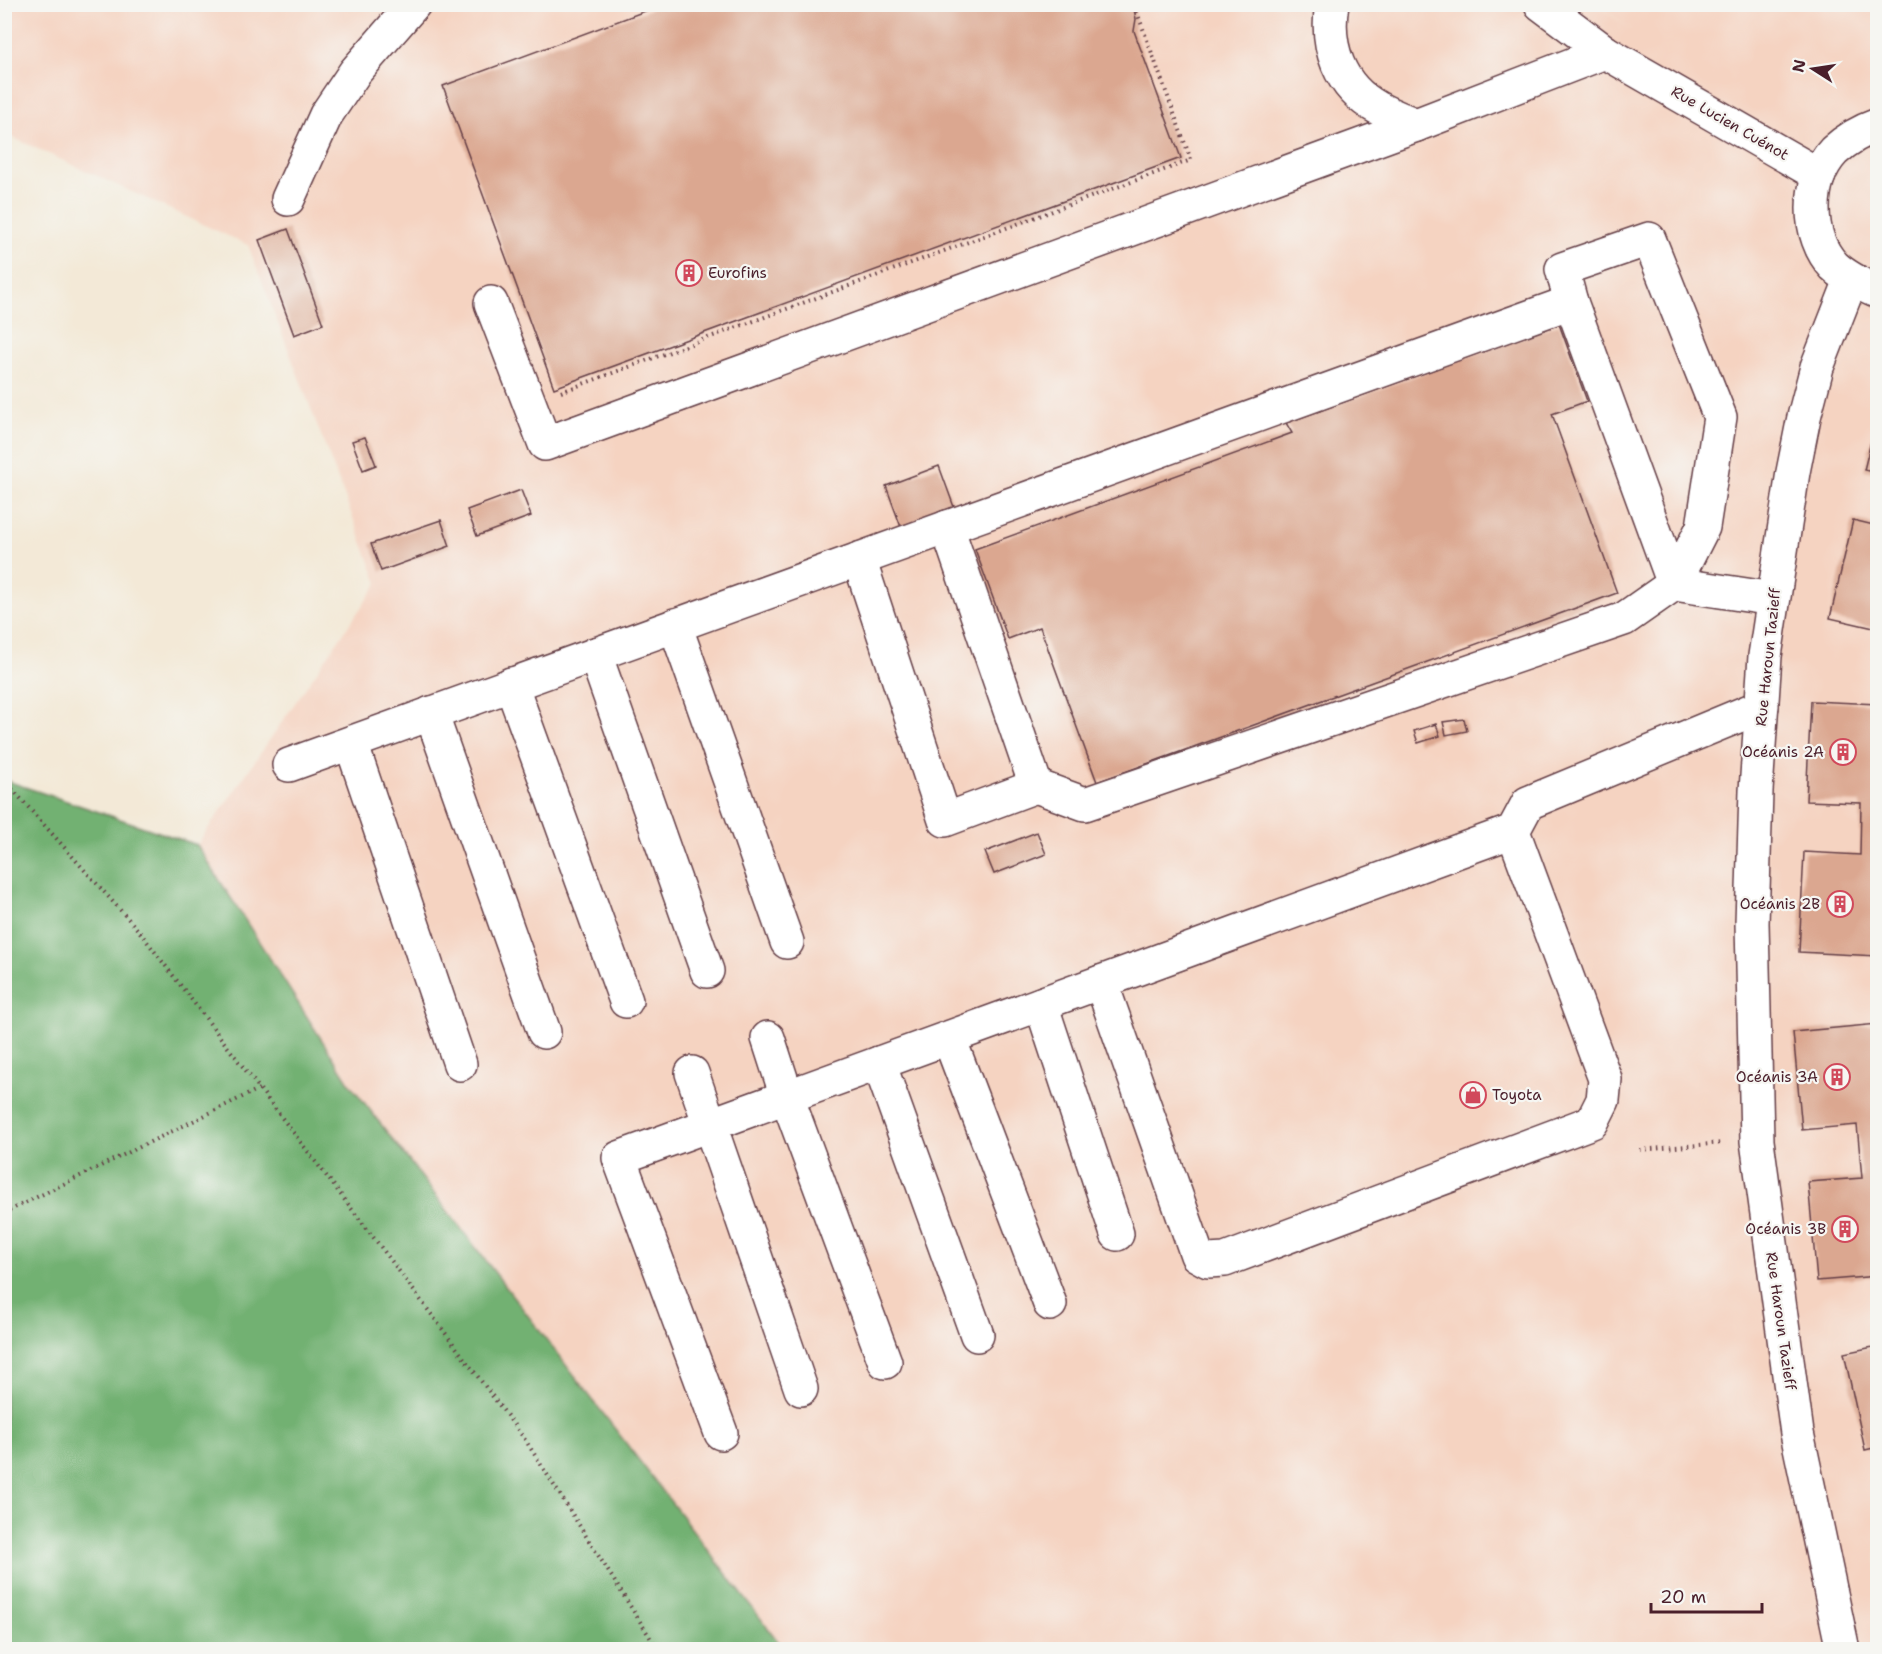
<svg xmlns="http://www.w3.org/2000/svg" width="1882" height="1654" viewBox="0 0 1882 1654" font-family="'Shantell Sans',sans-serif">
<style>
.built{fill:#f5d3c1}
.forest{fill:#72b172;stroke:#5e684e;stroke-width:1.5}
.building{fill:#dba790}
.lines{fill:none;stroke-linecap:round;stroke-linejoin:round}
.minor-casing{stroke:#633d45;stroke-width:36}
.path{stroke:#633d45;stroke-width:4;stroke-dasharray:1.5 4.5;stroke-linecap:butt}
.minor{stroke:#fff;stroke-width:33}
.labels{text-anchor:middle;stroke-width:4.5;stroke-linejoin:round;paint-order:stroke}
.street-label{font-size:15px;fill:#4a1f2b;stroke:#f6f6f2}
.poi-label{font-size:15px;fill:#4a1f2b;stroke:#f6f6f2;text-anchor:end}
</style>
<rect width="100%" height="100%" fill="#f6f6f2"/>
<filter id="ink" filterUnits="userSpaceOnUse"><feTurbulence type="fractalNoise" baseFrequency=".0167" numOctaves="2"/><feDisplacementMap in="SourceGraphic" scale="12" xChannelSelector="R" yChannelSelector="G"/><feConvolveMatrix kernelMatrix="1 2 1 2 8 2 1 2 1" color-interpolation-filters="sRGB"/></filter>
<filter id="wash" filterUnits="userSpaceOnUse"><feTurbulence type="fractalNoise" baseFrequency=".008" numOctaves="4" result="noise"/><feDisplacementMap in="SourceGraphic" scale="24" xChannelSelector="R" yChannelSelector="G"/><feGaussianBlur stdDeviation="1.35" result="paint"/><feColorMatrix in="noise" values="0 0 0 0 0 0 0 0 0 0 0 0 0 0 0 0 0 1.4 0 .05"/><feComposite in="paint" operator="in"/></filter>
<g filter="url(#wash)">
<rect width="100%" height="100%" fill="#f3e9d7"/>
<!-- built -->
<path class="built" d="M1596 4 1633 31 1599 5H1877V1649H784L350 1084 197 845 378 583 248 245 5 134V5Z"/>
<!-- forest -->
<path class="forest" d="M4 780 197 845 350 1084 784 1649H5Z"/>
<g id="blocks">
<!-- building -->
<g class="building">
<path d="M664 4H1133L1136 19 1134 31 1181 158 554 388 443 86Z"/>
<path d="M288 229 323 324 294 335 259 240Z"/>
<path d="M1559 324 1587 401 1552 414 1617 593 1097 782 1040 627 1008 639 975 549 1292 433 1286 423Z"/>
<path d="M1877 417H1878V473L1864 470Z"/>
<path d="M365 437 376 465 363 470 352 441Z"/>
<path d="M939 466 954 507 901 527 886 486Z"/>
<path d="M521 490 531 516 477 536 467 510Z"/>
<path d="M441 520 450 546 381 571 371 544Z"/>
<path d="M1853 520 1878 526V629L1830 618Z"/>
<path d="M1811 701 1878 704V956L1799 952 1804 852 1860 855 1861 803 1806 801Z"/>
<path d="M1464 719 1467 731 1446 735 1443 722Z"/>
<path d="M1436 724 1440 736 1418 743 1414 731Z"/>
<path d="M1037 832 1046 854 994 874 985 852Z"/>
<path d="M1878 1024V1276L1817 1281 1808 1182 1862 1178 1857 1125 1802 1130 1793 1032Z"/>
<path d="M1878 1346V1447L1865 1450 1844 1353Z"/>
</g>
</g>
</g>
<g filter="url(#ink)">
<use href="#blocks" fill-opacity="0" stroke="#633d45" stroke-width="1.5"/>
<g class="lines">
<defs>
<g id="minor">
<path d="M1332 4C1325 46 1339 87 1378 108 1390 115 1404 120 1416 125"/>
<path d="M1541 4 1605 52 1819 175"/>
<path d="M1878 125C1861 131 1847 139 1834 151 1806 181 1806 236 1834 266 1847 278 1862 285 1878 292"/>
<path d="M288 199 326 115 355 72 414 4"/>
<path d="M491 303 545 444 1416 125 1605 52"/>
<path d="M859 559 945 820 1036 786 947 527"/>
<path d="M675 625 787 942"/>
<path d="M595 654 707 971"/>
<path d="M511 684 626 1001"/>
<path d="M431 713 544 1032"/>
<path d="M351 743 460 1064"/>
<path d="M289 765 1571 302"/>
<path d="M1036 786 1085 804 1624 619 1674 584 1703 527 1720 417 1649 239 1562 269 1571 302 1674 584 1773 599"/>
<path d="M1513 831 1101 982 1197 1255 1208 1261 1225 1260 1592 1122 1603 1100 1605 1079 1513 831 1528 803 1762 706"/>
<path d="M1041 1004 1117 1234"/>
<path d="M768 1038 787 1097 885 1362"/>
<path d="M949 1038 1050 1304"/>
<path d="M879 1063 977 1335"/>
<path d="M692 1073 801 1389"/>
<path d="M721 1433 619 1158 1101 982"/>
<path d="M1843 1650 1797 1433 1757 1141 1752 923 1756 791 1765 656 1793 472 1804 417 1817 367 1851 280"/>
</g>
</defs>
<!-- minor casing -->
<use href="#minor" class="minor-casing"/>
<!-- path -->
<g class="path">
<path d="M561 392 1191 160 1134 4"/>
<path d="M4 780 139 931 390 1259 526 1441 658 1650"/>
<path d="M1640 1150 1723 1143"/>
<path d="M4 1213 259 1089"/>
</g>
<!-- minor -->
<use href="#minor" class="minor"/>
</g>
</g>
<!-- icons -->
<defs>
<symbol id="building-ring" viewBox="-11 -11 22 22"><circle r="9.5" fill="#f6f6f2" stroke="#d1495b" stroke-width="1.5"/><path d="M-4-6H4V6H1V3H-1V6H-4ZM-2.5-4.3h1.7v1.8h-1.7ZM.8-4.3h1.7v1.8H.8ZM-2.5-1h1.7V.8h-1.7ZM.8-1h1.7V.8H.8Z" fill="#d1495b"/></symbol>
<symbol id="shop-ring" viewBox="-11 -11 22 22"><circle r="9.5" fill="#f6f6f2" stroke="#d1495b" stroke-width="1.5"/><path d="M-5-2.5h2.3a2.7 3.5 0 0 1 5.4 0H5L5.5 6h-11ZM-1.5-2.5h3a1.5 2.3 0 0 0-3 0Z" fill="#d1495b"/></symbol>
</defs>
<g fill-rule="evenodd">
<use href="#building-ring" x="674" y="258" width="30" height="30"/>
<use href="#building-ring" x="1828" y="737" width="30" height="30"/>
<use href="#building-ring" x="1825" y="889" width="30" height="30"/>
<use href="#building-ring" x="1822" y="1062" width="30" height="30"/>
<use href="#shop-ring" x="1458" y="1080" width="30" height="30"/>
<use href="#building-ring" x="1830" y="1214" width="30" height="30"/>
</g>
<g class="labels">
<!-- street labels -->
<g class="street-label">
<text transform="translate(1730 123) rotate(30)" y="5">Rue Lucien Cuénot</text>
<text transform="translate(1768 657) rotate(-84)" y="5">Rue Haroun Tazieff</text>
<text transform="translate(1781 1321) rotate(82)" y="5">Rue Haroun Tazieff</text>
</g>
<!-- poi labels -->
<g class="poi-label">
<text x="708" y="278" text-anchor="start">Eurofins</text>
<text x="1824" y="757">Océanis 2A</text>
<text x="1820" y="909">Océanis 2B</text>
<text x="1818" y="1082">Océanis 3A</text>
<text x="1492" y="1100" text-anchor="start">Toyota</text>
<text x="1826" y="1234">Océanis 3B</text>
</g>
</g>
<!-- margin -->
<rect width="1882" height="1654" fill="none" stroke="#f6f6f2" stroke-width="24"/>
<!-- north arrow -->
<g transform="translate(1813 69) rotate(282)" stroke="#f6f6f2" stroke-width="4.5" paint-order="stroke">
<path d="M0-4.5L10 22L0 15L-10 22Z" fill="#4a1f2b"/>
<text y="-9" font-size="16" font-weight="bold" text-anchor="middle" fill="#4a1f2b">N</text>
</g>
<!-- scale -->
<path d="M1651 1603v9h111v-9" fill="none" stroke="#4a1f2b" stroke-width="3"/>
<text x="1660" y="1603" font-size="18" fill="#4a1f2b" stroke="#f6f6f2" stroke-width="4.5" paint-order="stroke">20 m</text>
</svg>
